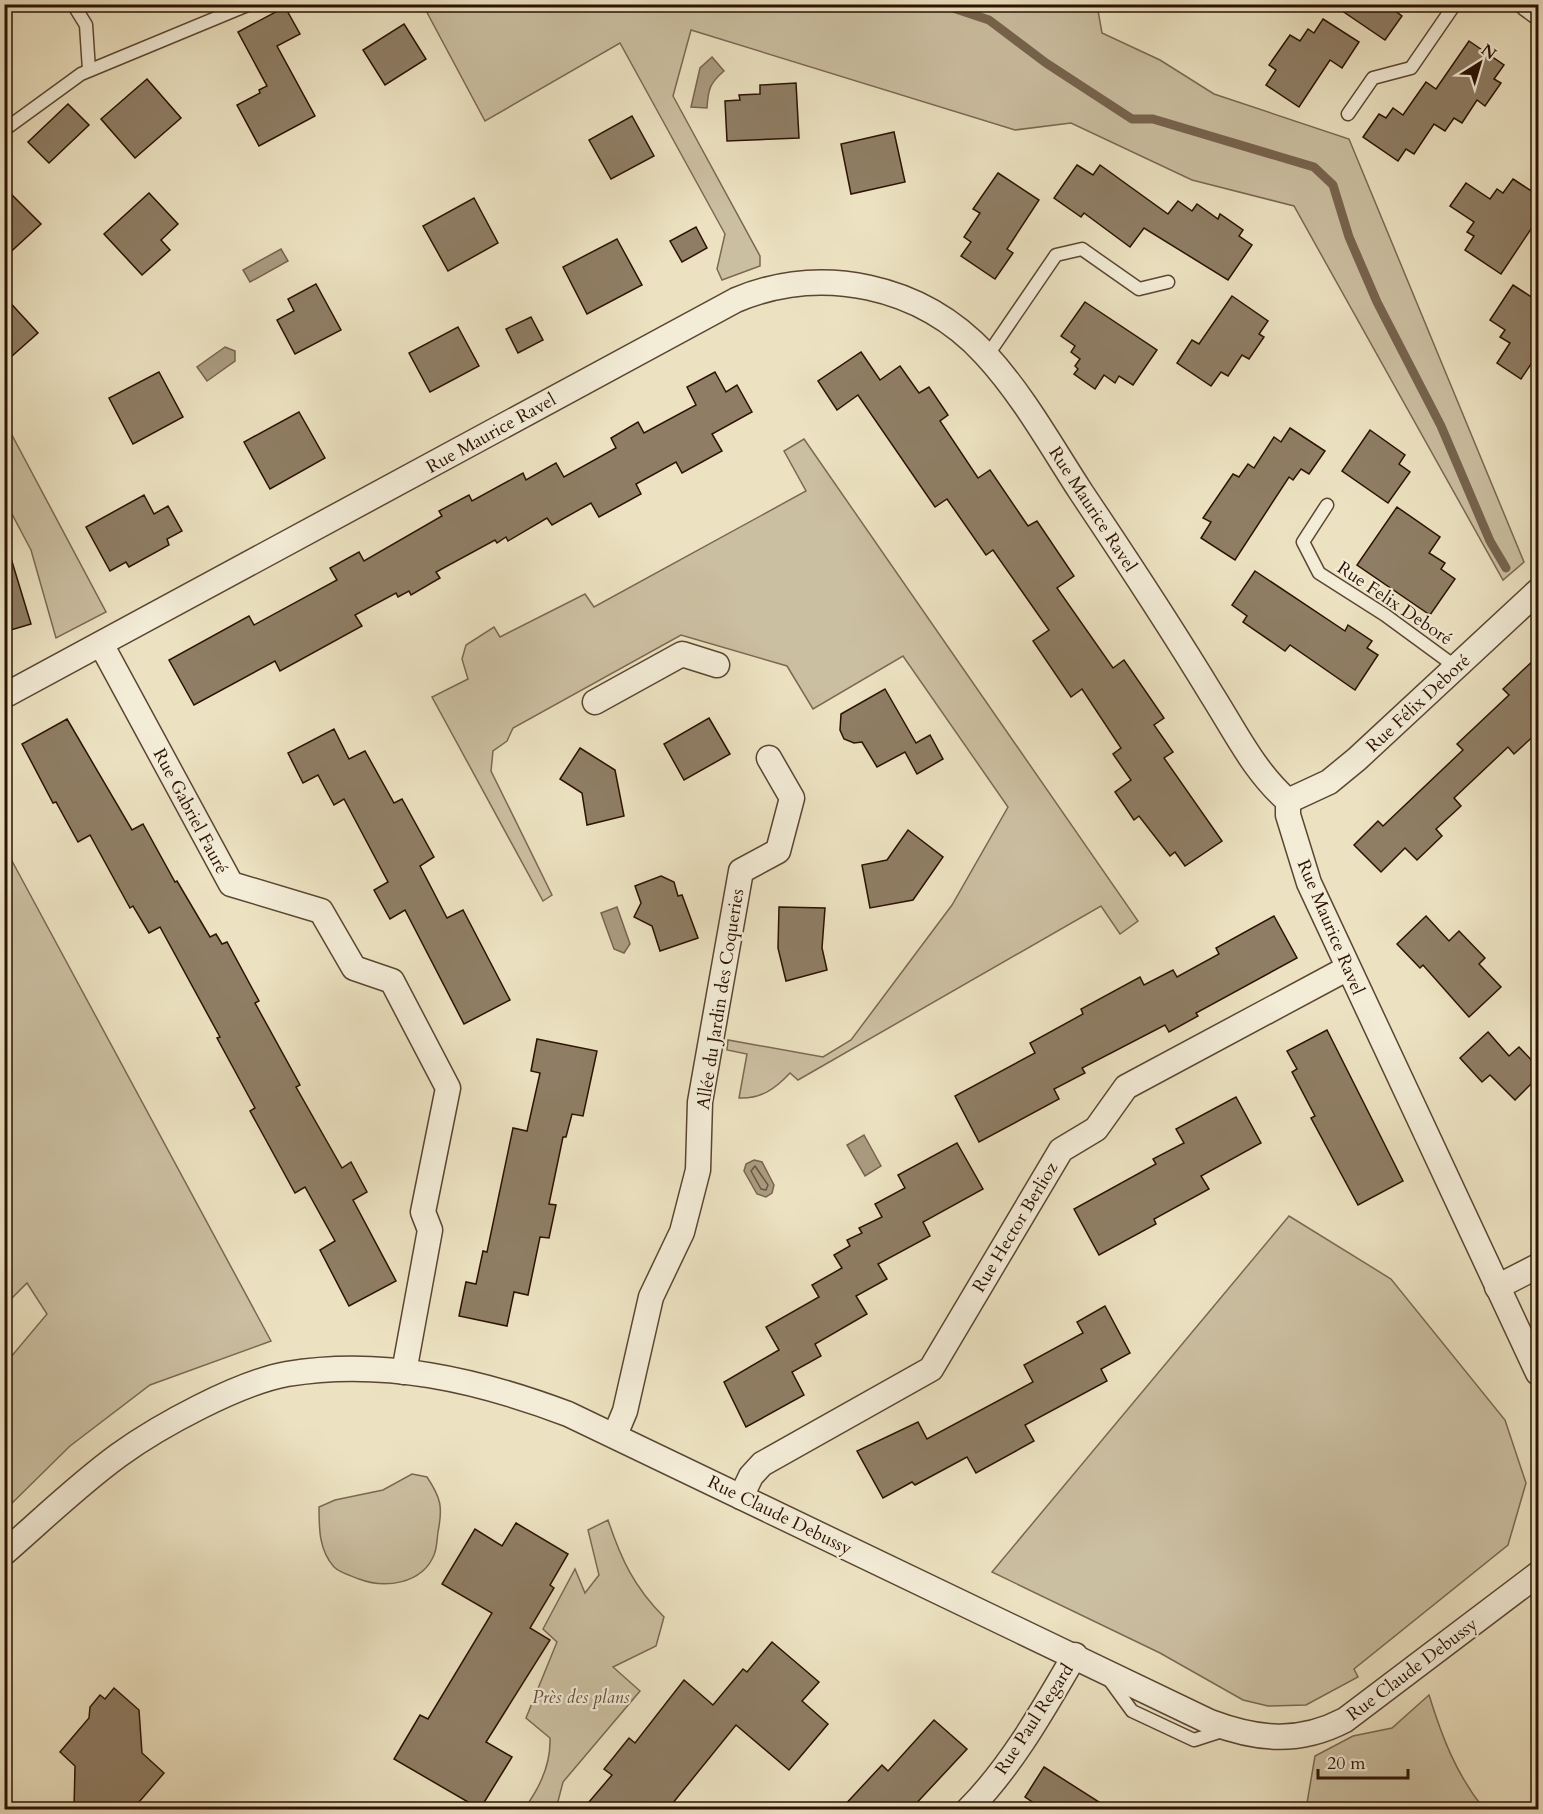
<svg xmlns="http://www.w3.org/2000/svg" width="1543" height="1814" viewBox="0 0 1543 1814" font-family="Cardo,serif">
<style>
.green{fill:#cbbfa1;stroke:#7b6852;stroke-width:1.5}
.water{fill:#aa9b80;stroke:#77644e;stroke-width:1.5}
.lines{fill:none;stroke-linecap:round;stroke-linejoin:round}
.shore{stroke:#6a5641;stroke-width:1.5}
.stream{stroke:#77644e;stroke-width:9}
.building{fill:#8f7e65;stroke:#2b1202;stroke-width:1.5}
.service-casing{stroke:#5b4632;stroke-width:15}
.minor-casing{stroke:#5b4632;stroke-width:27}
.service{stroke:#f3ecd7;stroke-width:12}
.minor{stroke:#f3ecd7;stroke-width:24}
.labels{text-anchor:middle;stroke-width:4.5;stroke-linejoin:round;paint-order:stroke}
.street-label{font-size:18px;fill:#2b1202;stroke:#f3ecd7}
.park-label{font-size:18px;font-style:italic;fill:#634f3a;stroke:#f3ecd7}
</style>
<rect width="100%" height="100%" fill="#ece2c1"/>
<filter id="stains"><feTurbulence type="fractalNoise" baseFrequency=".00333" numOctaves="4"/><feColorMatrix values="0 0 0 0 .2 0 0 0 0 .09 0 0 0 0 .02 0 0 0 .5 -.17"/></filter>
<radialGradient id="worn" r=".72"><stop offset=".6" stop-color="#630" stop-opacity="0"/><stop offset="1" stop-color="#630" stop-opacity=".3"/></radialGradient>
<!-- green -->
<g class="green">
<path d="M423 5H1097L1102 33 1160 60 1214 94 1349 139 1524 562 1503 580 1294 206 1192 180 1071 123 1015 130 691 30 673 96 760 256V266L722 280 717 269 725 234 620 43 485 121Z"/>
<path d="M5 422 106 612 56 638 31 550 5 501Z"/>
<path d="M804 439 1138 921 1120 934 1101 906 798 1080 790 1073C775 1089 761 1099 739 1098L747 1054 727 1050 728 1040 823 1057 851 1040 952 905 1008 807 903 656 813 709 787 666 681 635 513 728 507 741 493 751 491 771 552 895 543 901 432 697 468 679 462 659 466 645 494 627 500 637 585 594 594 607 806 491 784 451Z"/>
<path d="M5 848 271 1341 150 1385 70 1446 5 1510V1364L47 1314 27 1283 5 1305Z"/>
<path d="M1289 1216 1391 1279 1505 1420 1526 1483 1508 1545 1354 1669 1358 1677 1306 1705 1268 1706 1243 1700 1160 1653 992 1572Z"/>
<path d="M412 1474 427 1477C441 1498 443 1507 438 1532 437 1539 437 1548 434 1555 422 1584 385 1589 359 1579 352 1576 340 1573 334 1567 319 1550 319 1529 319 1507L335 1500 383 1490Z"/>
<path d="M608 1520C621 1559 634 1587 664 1617L656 1646 613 1667 640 1691 563 1782 556 1809H524C539 1789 551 1764 550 1738L526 1718 557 1642 543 1629 575 1569 585 1593 599 1575 588 1530Z"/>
<path d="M1429 1695C1442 1737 1456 1774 1484 1809H1306L1315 1756 1353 1736 1392 1728Z"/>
</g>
<!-- water -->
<g class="water">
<path d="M712 57 724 71C710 83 708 89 707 108L691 107 700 68Z"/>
<path d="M281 249 288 261 250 282 243 270Z"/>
<path d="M225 347 235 351V361L207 381 197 367Z"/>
<path d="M617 907 630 944 624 953 614 949 601 913Z"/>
<path d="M864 1135 881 1166 865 1176 847 1145Z"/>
<path d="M754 1160 762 1162 774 1185 772 1193 766 1197 757 1194 744 1171 746 1164Z"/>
</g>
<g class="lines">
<!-- shore -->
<path class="shore" d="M755 1166 768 1185 766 1190 761 1189 751 1171Z"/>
<!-- stream -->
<path class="stream" d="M941 4 989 20 1046 63 1132 119H1153L1314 167 1333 185 1349 237 1377 302 1441 426 1490 541 1506 568"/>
</g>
<!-- building -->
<g class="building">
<path d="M1332 4H1385L1402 16 1385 40Z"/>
<path d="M285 7 300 34 277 46 315 116 259 146 237 105 260 93 259 90 267 86 238 32Z"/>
<path d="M1323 19 1359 42 1342 68 1330 60 1299 107 1266 85 1276 70 1269 65 1290 35 1300 41 1308 29 1314 33Z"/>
<path d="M404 24 426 59 385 85 363 50Z"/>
<path d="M1469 41 1504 65 1494 79 1501 83 1485 106 1477 100 1462 123 1454 118 1445 131 1434 124 1414 154 1406 149 1398 161 1363 137 1379 114 1386 118 1393 108 1403 115 1426 82 1436 89Z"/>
<path d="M147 79 181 118 135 158 101 119Z"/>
<path d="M796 83 799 138 727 141 725 101 740 100 739 95 760 94V85Z"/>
<path d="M68 104 89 125 49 163 28 142Z"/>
<path d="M632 116 654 156 611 179 589 140Z"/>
<path d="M894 132 905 182 851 194 841 144Z"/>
<path d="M1077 165 1093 175 1100 165 1168 214 1178 201 1192 211 1197 204 1218 219 1220 214 1243 230 1239 236 1252 245 1228 280 1144 228 1130 247 1084 213 1081 217 1054 198Z"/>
<path d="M998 173 1039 200 1007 249 1013 253 995 279 961 256 971 242 964 237 980 213 973 209Z"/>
<path d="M1513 179 1539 196V217L1501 274 1465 250 1474 236 1467 232 1474 222 1450 206 1466 183 1490 199 1497 189 1503 193Z"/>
<path d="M4 187 41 224 4 258Z"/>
<path d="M149 193 178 224 161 240 170 250 142 275 104 234Z"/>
<path d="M474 198 498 243 448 271 423 226Z"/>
<path d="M696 227 707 248 682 262 670 241Z"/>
<path d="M617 239 642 285 587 314 563 267Z"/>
<path d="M316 284 341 330 295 354 277 320 294 311 288 299Z"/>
<path d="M1513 285 1539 302V352L1521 379 1497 363 1510 343 1500 337 1505 330 1490 320Z"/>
<path d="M4 296 38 333 4 363Z"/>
<path d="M1232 296 1268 321 1259 334 1264 337 1249 359 1242 355 1228 376 1221 372 1211 386 1177 363 1192 340 1199 344Z"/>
<path d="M1085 302 1157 350 1133 385 1119 376 1115 383 1104 375 1095 389 1074 374 1078 369 1075 366 1080 359 1071 352 1075 346 1061 336Z"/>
<path d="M531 317 543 340 518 353 506 329Z"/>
<path d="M458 327 479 366 430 392 409 353Z"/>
<path d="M861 352 880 380 900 366 919 393 929 387 948 415 940 421 978 478 990 470 1028 526 1037 521 1074 576 1057 588 1113 668 1124 660 1164 718 1154 725 1173 752 1164 758 1222 841 1185 866 1175 852 1170 856 1139 816 1134 820 1115 792 1131 780 1113 754 1121 748 1082 689 1071 697 1033 641 1049 630 993 550 986 555 947 499 935 507 858 395 837 410 818 381Z"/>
<path d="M159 372 183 417 133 444 109 398Z"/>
<path d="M715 372 726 392 737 385 752 412 712 434 722 451 682 473 676 462 636 484 641 494 599 517 591 503 552 525 547 518 508 541 506 537 497 543 495 540 436 572 440 578 411 595 409 591 398 597 396 593 355 615 362 626 280 671 275 661 194 705 169 660 249 616 254 625 337 580 330 568 359 552 364 561 442 516 439 511 469 495 472 501 523 473 526 480 556 463 564 477 616 448 611 438 638 422 644 433 696 405 687 387Z"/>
<path d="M299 412 325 458 270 489 244 442Z"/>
<path d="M1290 428 1325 451 1309 474 1301 469 1293 480 1289 477 1235 560 1201 538 1211 522 1203 518 1233 474 1239 477 1248 464 1254 468 1274 437 1281 442Z"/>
<path d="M1370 430 1405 455 1399 464 1410 472 1388 503 1342 471Z"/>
<path d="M144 495 154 514 168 506 182 531 167 539 169 545 129 567 126 562 110 571 86 527Z"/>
<path d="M1397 507 1440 537 1429 553 1445 563 1441 569 1455 579 1430 615 1357 565Z"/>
<path d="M10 555 31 624 4 632V556Z"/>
<path d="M1255 571 1345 631 1348 625 1372 641 1367 648 1378 655 1355 690 1290 645 1285 651 1243 622 1247 616 1232 605Z"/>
<path d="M1539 655V731L1514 754 1508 747 1454 798 1461 806 1436 829 1442 836 1417 860 1405 848 1381 872 1354 845 1378 821 1383 826 1463 750 1457 744 1509 695 1503 689Z"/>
<path d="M885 689 916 743 930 735 943 759 917 774 905 752 877 767 862 742 854 743 844 739 840 730 841 714Z"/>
<path d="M709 718 730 754 684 780 664 744Z"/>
<path d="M67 719 132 830 143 824 175 882 177 881 210 937 216 934 222 944 227 942 259 1001 255 1003 300 1085 296 1087 342 1168 351 1162 367 1192 353 1200 396 1281 349 1306 320 1250 335 1241 305 1187 295 1193 250 1111 255 1108 217 1038 220 1037 160 927 149 933 133 906 130 908 90 835 78 842 56 802 53 803 22 744Z"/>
<path d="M334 729 349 759 365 751 394 803 402 799 434 857 420 866 447 918 463 910 510 1000 464 1024 405 910 390 919 374 890 388 882 344 799 334 805 318 775 303 783 288 753Z"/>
<path d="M580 748 615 770 624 816 587 825 582 793 560 779Z"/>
<path d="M908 830 943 857 913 900 870 908 862 865 887 860Z"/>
<path d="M661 876 674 882 678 896 682 895 698 938 660 951 652 926 634 917 641 903 635 886Z"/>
<path d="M779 907 825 908 822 948 827 970 786 981 778 948Z"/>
<path d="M1274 916 1297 958 1196 1013 1198 1016 1169 1032 1165 1025 1082 1068 1085 1073 1054 1089 1059 1099 979 1142 955 1096 1035 1053 1030 1043 1083 1014 1081 1009 1140 977 1144 985 1173 970 1177 977 1219 954 1216 948Z"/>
<path d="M1426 916 1449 941 1459 931 1485 958 1479 964 1501 987 1469 1017 1423 965 1420 968 1397 944Z"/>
<path d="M1327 1030 1403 1181 1358 1205 1311 1118 1315 1116 1292 1072 1297 1069 1287 1051Z"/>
<path d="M1488 1032 1509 1056 1519 1047 1539 1068V1076L1515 1100 1490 1075 1482 1082 1460 1058Z"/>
<path d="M537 1039 597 1051 583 1116 572 1114 566 1137H563L549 1204 556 1205 549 1238 540 1237 528 1295 514 1292 507 1326 459 1316 466 1282 476 1284 483 1251 487 1252 513 1128 527 1131 540 1073 531 1071Z"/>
<path d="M1236 1097 1261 1143 1201 1176 1209 1189 1154 1219 1156 1224 1099 1255 1074 1209 1156 1164 1153 1159 1184 1143 1176 1129Z"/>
<path d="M957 1143 983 1189 923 1222 930 1236 878 1264 887 1279 856 1296 867 1314 815 1344 821 1356 792 1372 804 1395 746 1427 724 1382 779 1350 766 1327 819 1297 812 1285 842 1268 834 1255 850 1246 847 1240 862 1233 859 1228 882 1217 875 1204 905 1188 898 1175Z"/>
<path d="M1105 1306 1130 1353 1101 1369 1107 1381 1025 1425 1034 1441 976 1473 967 1457 915 1485 912 1482 883 1498 857 1451 918 1422 927 1439 1033 1382 1024 1365 1083 1333 1077 1322Z"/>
<path d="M516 1523 568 1554 550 1585 554 1588 530 1628 550 1640 486 1742 512 1757 480 1809 394 1759 420 1715 428 1719 492 1613 442 1584 475 1529 502 1546Z"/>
<path d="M772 1642 819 1682 802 1701 828 1724 789 1770 736 1725 668 1809H583L612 1775 604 1769 629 1738 635 1743 684 1680 713 1705 743 1669 747 1672Z"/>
<path d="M114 1688 139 1710 142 1753 164 1773 133 1809H74L75 1766 60 1752 89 1718 90 1707 100 1695 105 1699Z"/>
<path d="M934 1720 967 1749 911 1809H841L882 1765 888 1771Z"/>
<path d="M1044 1767 1110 1809H1043L1025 1797Z"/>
</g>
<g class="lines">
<defs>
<g id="service">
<path d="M73 4 86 25 89 70"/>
<path d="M1348 114 1373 78 1411 68 1455 4"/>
<path d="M4 130 81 74 250 4"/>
<path d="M987 356 1056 255 1082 249 1139 289 1168 282"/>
<path d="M1327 505 1303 542 1319 573 1385 615 1456 667"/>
<path d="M1108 1678 1132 1711 1194 1740 1225 1730"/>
</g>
<g id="minor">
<path d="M1527 4 1538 12"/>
<path d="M101 644 231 884 321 911 354 968 392 981 448 1088 423 1212 430 1230 404 1372"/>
<path d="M4 696 736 300C822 264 921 285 985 354 1023 395 1051 446 1081 492 1126 559 1170 626 1212 695 1236 733 1254 771 1288 801V815L1309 883 1538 1373"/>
<path d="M595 702 682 654 717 665"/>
<path d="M1288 801 1329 782 1357 759 1538 591"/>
<path d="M1497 1287 1538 1266"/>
<path d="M615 1435 625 1411 651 1297 682 1232 698 1170 700 1102 741 871 778 851 792 798 769 758"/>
<path d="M741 1497 751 1476 762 1464 931 1369 1061 1150 1096 1129 1126 1087 1348 968"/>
<path d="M4 1553C42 1520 79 1484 119 1455 159 1426 238 1383 287 1374 383 1358 478 1380 568 1414L1210 1722C1258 1740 1299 1744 1345 1720L1538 1574"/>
<path d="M968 1810C1012 1766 1044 1708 1075 1655"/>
</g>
</defs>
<!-- service casing -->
<use href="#service" class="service-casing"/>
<!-- minor casing -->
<use href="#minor" class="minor-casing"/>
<!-- service -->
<use href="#service" class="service"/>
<!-- minor -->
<use href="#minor" class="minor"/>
</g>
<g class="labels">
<!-- street labels -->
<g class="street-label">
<text transform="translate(491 433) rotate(-29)" y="6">Rue Maurice Ravel</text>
<text transform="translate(1093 509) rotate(57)" y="6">Rue Maurice Ravel</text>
<text transform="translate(1395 603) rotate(34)" y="6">Rue Felix Deboré</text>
<text transform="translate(1418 703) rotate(-43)" y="6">Rue Félix Deboré</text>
<text transform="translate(191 811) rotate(62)" y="6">Rue Gabriel Fauré</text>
<text transform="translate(1331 927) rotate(67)" y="6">Rue Maurice Ravel</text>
<text transform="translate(720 999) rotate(-81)" y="6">Allée du Jardin des Coqueries</text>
<text transform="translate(1015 1227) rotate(-59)" y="6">Rue Hector Berlioz</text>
<text transform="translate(780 1515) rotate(26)" y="6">Rue Claude Debussy</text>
<text transform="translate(1412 1669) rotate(-37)" y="6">Rue Claude Debussy</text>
<text transform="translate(1034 1719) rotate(-57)" y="6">Rue Paul Regard</text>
</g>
<!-- park labels -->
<g class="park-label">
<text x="581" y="1703">Près des plans</text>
</g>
</g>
<!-- margin -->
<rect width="1543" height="1814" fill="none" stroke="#ece2c1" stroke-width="24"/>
<rect x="6" y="6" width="1531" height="1802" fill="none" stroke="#2b1202" stroke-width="3"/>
<rect x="12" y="12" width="1519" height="1790" fill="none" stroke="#2b1202" stroke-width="1.5"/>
<!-- north arrow -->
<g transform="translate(1480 63) rotate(37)" stroke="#f3ecd7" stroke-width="4.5" paint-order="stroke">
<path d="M0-4.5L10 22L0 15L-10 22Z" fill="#2b1202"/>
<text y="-9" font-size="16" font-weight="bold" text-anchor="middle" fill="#2b1202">N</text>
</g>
<!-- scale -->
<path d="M1318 1769v9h90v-9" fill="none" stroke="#2b1202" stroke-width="3"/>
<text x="1327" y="1769" font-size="18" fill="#2b1202" stroke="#f3ecd7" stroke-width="4.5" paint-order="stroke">20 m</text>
<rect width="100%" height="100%" filter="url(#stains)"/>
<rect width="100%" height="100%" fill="url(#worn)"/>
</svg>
